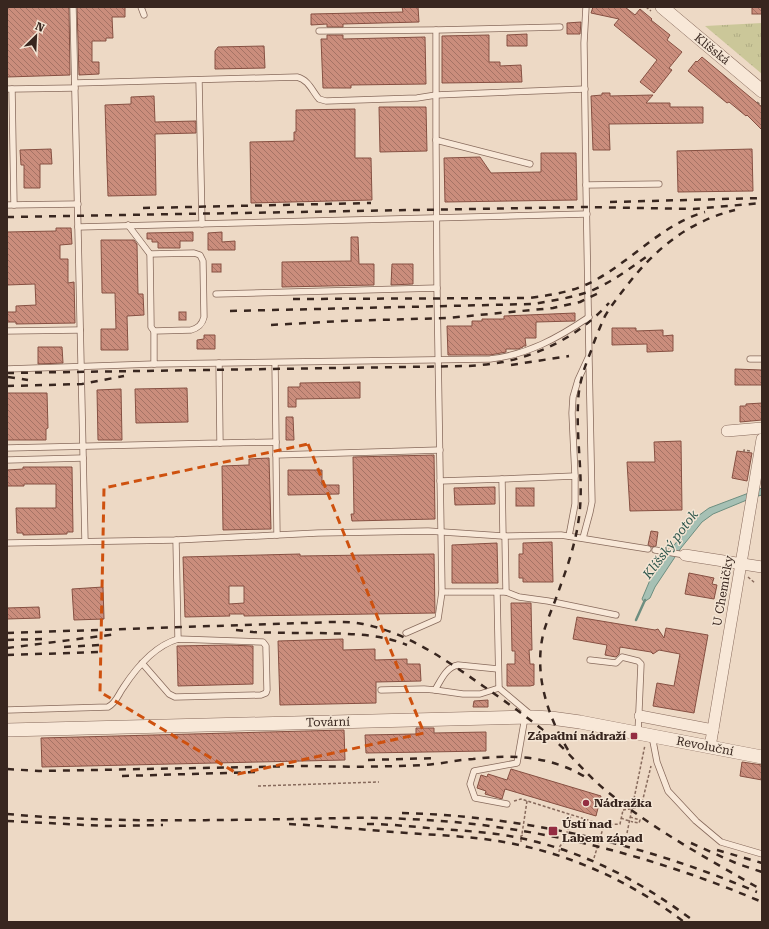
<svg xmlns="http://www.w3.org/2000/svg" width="769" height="929" viewBox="0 0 769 929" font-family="'Roboto Serif',serif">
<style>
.park{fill:url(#park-tufts)}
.water{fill:#a6c0b4;stroke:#6d8e80}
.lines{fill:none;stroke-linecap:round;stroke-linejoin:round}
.stream{stroke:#6d8e80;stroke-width:2.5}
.building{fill:url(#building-back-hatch);stroke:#865042;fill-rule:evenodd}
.service-casing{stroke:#876a5c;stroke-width:7}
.minor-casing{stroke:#876a5c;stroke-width:12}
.tertiary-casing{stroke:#876a5c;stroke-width:14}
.path{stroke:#876a5c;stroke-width:1.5;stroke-dasharray:3 2;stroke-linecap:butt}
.service{stroke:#f8e8d8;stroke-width:5.5}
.minor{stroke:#f8e8d8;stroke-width:11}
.tertiary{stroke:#f8e8d8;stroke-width:13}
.rail{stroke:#38261f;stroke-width:2.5;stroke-dasharray:7 7;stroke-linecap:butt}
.path-bridge{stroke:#876a5c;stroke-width:1.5;stroke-dasharray:3 2;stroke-linecap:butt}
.marked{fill:none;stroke:#ce510f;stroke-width:3;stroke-dasharray:8 5;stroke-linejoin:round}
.poi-dot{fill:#942d42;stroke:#f4e5d4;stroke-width:1.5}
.labels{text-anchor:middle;stroke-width:3;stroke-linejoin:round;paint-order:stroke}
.street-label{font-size:12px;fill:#38261f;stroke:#f4e5d4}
.poi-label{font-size:12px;font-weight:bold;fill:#38261f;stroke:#f4e5d4;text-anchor:start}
.water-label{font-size:13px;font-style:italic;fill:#2f574d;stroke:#f4e5d4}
</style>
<defs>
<pattern id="park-tufts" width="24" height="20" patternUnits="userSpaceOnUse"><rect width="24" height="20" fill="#cbc799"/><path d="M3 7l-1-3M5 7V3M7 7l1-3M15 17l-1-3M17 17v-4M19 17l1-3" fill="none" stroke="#afab83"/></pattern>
<pattern id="building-back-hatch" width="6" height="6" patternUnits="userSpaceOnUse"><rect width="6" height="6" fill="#ca8d7c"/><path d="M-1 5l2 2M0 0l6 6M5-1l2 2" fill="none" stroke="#a57365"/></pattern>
</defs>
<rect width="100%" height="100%" fill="#edd9c5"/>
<!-- park -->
<path class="park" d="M762 23V74L705 26Z"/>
<!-- water -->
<path class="water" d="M762 488V495L754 497 713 514 702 522 681 548 655 587 650 598 644 602 642 599 650 580 675 544 698 516 709 508Z"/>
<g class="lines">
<!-- stream -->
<path class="stream" d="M636 620 645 600"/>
</g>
<!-- building -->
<g class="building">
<path d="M7 7H69L70 75 7 77Z"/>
<path d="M77 7H125V17H112L113 38H106V41H92V62H99V74L79 75Z"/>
<path d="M402 7H418L419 22 343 24V27H327V24L311 25V14L403 12Z"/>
<path d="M593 7H625L635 15 640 9 652 19 651 20 670 35 667 40 682 52 669 68 672 70 654 93 640 82 657 60 614 25 619 19 591 13Z"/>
<rect x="752" y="7" width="10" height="7"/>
<path d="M581 22 580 34H567V23Z"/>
<path d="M527 34V46H507V35Z"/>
<path d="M327 35H343V39L425 37 426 84 351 85V88H323L321 39H327Z"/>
<path d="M489 35V62H500V66L521 65 522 82 442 83V36Z"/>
<path d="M264 46 265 68 215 69V51L218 47Z"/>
<path d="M702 57 762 107V130L747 115 746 116 729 102 727 103 688 71 696 61 697 62Z"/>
<path d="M602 93H610V96L653 95 646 103H670V107H703V123L609 124 610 150H593L591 96 602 95Z"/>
<path d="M154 96 155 122 196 121V133L155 134 156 195 108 196 105 105 131 104V97Z"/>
<path d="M379 107H426L427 151 380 152Z"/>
<path d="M355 109V158H371L372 200 251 203 250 142 294 141V132H296V110Z"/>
<path d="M51 149 52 164H40V188H24V165H21L20 150Z"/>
<path d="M752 149 753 191 678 192 677 151Z"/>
<path d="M541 153H576L577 200 445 202 444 158 480 157 491 173 541 172Z"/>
<path d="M56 228H71L72 244 60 245V259H68V283L74 282 75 323 16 324V322H7V312H16V306L36 305 35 284 7 285V232L56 231Z"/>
<path d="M193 232V241H180V248H158V242H152V239H147V233Z"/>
<path d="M222 232V242L235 241V250H208V233Z"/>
<path d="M351 237H358L359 264H374V285L282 287V262L351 261Z"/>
<path d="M101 240H134L137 244 138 294H143L144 315 127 316 128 350H101V329H116L115 293H102Z"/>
<rect x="212" y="264" width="9" height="8"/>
<path d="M392 264H413V284L391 285Z"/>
<rect x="179" y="312" width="7" height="8"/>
<path d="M575 313V321L536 322V338H525L526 346H523V347L518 349H506V352L490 355H448L447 326H472V321H482V319H504V316Z"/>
<path d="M612 328H636V331L663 330V336L673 335V351L647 352V344L612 345Z"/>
<path d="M204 335H215V349H197V340L204 339Z"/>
<path d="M38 347H62L63 363 38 364Z"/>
<path d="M735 369 762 370V385H735Z"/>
<path d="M360 382V398L296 399V407H288V387H300V383Z"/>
<path d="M187 388 188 422 136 423 135 389Z"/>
<path d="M121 389 122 440H98L97 390Z"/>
<path d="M7 393H47L48 428 46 429V440H7Z"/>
<path d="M762 403V420L740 422V406H746V404Z"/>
<path d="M286 417H293L294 440H286Z"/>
<path d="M681 441 682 510 630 511 627 462H655L654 442Z"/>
<path d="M737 451 752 453 747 481 732 478Z"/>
<path d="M434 455 435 519 352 521 351 514H354L353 457Z"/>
<path d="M269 458 271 529 223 530 222 466 249 465V459Z"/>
<path d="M23 467H72L73 532H67V534L23 535V533H17L16 508H56V484H24V486H7V470L23 469Z"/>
<path d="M288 470H322V485H339V494L288 495Z"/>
<path d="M495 487V504L455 505 454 488Z"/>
<rect x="516" y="488" width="18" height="18"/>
<path d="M651 531 658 532 656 546 652 547 648 545Z"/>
<path d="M552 542 553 582H523V578H519V554H523V543Z"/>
<path d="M497 543 498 583H452V545Z"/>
<path d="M300 554V556L434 554 435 613 244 616V614H229L230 616 185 617 183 557ZM229 586H244V603L229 604Z"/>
<path d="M689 573 714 578 712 584 717 585 714 599 685 594Z"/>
<path d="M103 587 104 619 74 620 72 589Z"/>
<path d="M511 603H531L532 650H529L530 664H534V685L530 686H507V664H515V651H512Z"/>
<path d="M39 607 40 618 7 619V608Z"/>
<path d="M577 617 655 630 658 629 664 638 666 628 708 635 694 713 653 706 657 683 674 686 680 654 659 650 653 654 651 652 620 647 619 654 616 657 605 655 607 645 573 639Z"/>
<path d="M343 639V650L375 649V660L407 659V664H420L421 681 376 682V703L280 705 278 641Z"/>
<path d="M228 645 253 646V684L178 686 177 646Z"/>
<path d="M488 700V707H473L474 701Z"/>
<path d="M416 728H434V733L486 732V751L366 753 365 735 416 734Z"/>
<path d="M344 730 345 760 42 767 41 738Z"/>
<path d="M742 762 762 765V780L740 776Z"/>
<path d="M511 769 601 796 596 816 505 789 502 799 485 794 486 791 477 788 481 775 487 777 488 774 507 780Z"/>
</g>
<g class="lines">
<defs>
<g id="service">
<path d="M73 7 85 541"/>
<path d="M141 7 144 15"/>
<path d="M586 7 584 43 586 185"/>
<path d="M436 30V140"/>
<path d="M319 31 436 30 560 27"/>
<path d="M199 80 202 224"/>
<path d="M75 83 297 77C309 80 312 91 319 99L326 101 417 98 436 95 585 89"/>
<path d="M7 89H12L14 205"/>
<path d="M12 89 75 88"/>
<path d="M7 205 78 204"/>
<path d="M128 225 150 254 151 323V327L154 331"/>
<path d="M78 227 587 214"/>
<path d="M150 254 194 253 200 255 203 261 204 317C202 325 198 328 191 330L154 331V364L490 359C527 355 558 338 589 317"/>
<path d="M437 288 436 140 530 164"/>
<path d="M216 294 437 288 442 592 438 619 406 633"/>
<path d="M7 331 80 330"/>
<path d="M750 359H762"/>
<path d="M275 363 276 442"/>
<path d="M7 369 154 364"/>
<path d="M220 443 276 442V455"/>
<path d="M7 448 220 443 219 363"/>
<path d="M7 460 83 458"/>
<path d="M575 476 572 413 573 397 578 380 589 356 586 185 659 184"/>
<path d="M502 479 575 476V504L569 536"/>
<path d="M440 481 502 479 503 536"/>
<path d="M277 535 318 533 428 531 503 536 561 535 648 549"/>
<path d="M505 536 506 592"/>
<path d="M583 538 590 512 592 502 589 358"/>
<path d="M176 540 178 639"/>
<path d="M7 543 176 540 277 535 276 455 440 450"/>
<path d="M655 550 685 555"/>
<path d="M442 592H497L499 688"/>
<path d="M497 592H506L519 597 548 601 616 615"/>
<path d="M590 660 616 663 622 657 638 661 641 664 638 733"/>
<path d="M381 690 424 689 435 690C441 680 446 667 458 665L498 669"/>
<path d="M435 690 463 694H480L499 688 531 715"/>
<path d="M7 710 108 707C116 703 118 695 123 688 136 668 154 646 178 639L263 642 266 646V649L267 690 266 693 261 695 175 697 169 694 142 663"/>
<path d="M652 736 657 762 668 791 696 821 721 842 762 854"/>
<path d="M507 804 475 798 470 784 474 771 517 763 525 717"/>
</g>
<g id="minor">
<path d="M727 431 762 428"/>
<path d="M685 555 762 567"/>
<path d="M640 716 713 730"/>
<path d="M710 747 762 439"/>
</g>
<g id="tertiary">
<path d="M662 7 762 91"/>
<path d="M7 730 533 717 551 718 580 722 762 757"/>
</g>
</defs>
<!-- service casing -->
<use href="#service" class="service-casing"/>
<!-- minor casing -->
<use href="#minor" class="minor-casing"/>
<!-- tertiary casing -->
<use href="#tertiary" class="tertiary-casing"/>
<!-- path -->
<g class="path">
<path d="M646 7 651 11"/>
<path d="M757 102 762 106"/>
<path d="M744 452V450L750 451"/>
<path d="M748 577 755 583"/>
<path d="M258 786 379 782"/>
<path d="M514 801 521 799 604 825 620 824 623 810"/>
<path d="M641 807 651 766"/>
<path d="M630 817 640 820 639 823 633 822"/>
<path d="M621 818 626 820"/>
<path d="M627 833 645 745"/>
<path d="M521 842V836L523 835 522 834 527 801"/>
<path d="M559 852 560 846 565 841 571 815"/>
<path d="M594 858 604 825"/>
</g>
<!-- service -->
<use href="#service" class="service"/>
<!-- minor -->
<use href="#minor" class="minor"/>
<!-- tertiary -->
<use href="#tertiary" class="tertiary"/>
<!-- rail -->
<g class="rail">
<path d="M610 202 762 198"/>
<path d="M143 208 371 203"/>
<path d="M7 217 587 207 693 209 762 203"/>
<path d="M293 299 529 298C558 294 579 291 604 275 638 254 666 223 705 212"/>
<path d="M230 311 533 304C551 301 570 298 588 292 609 284 628 270 646 257"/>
<path d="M271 325 342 321 447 318 553 308 580 302 603 291"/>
<path d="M511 365 569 356"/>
<path d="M7 373 469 366C480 365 492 364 503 362 543 354 581 334 609 303"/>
<path d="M8 377 28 380"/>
<path d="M7 386 82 384 124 376"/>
<path d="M236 630 253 632C275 633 296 633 318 633 348 634 378 633 407 645"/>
<path d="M7 633 302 623C322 623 343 620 363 624 408 633 446 660 483 686 505 701 527 717 548 734 570 753 587 776 609 793 656 831 710 860 762 890"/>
<path d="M7 640 44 639"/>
<path d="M64 647 101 645"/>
<path d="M7 648 118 634"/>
<path d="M7 655 100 652"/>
<path d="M568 750C547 715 533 672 544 631 547 621 551 611 555 601 564 576 574 550 578 524 585 484 576 444 578 405 578 386 584 368 591 351 595 339 600 327 605 316 611 306 618 297 625 288 654 250 687 222 735 210"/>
<path d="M368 760 438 758"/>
<path d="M7 769 39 771 306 766C345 767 385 767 424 765 441 764 456 760 473 759 514 754 554 756 590 780"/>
<path d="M122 776 259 772"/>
<path d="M402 813C524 816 644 844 757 892"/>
<path d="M7 814C105 823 205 820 304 819 338 818 373 817 408 819 531 824 649 854 762 902"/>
<path d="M7 821 106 826 163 825"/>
<path d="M289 824C328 826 367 830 407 833 435 835 463 836 491 840 562 850 628 879 684 922"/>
<path d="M367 824C391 824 415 827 440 829 465 831 490 832 515 837 582 850 641 881 695 922"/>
<path d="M691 843 738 864 762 872"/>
<path d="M717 850 762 863"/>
</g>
<!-- path-bridge -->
<g class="path-bridge">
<path d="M623 810 641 807"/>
<path d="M626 820 633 822"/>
</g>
</g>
<!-- marked area -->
<path class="marked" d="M308 444 424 733 238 774 100 692 104 488Z"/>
<!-- markers -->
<g class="poi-dot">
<rect x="630" y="732" width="8" height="8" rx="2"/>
<circle cx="586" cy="803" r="4"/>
<rect x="548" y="826" width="10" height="10" rx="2"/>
</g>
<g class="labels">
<!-- street labels -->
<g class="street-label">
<text transform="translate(712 49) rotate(39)" y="4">Klíšská</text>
<text transform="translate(723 591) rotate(-80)" y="4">U Chemičky</text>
<text transform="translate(328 722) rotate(-1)" y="4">Tovární</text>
<text transform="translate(705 746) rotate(11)" y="4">Revoluční</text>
</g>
<!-- poi labels -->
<g class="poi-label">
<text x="626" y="740" text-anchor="end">Západní nádraží</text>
<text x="594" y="807">Nádražka</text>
<text x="562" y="828">Ústí nad<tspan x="562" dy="14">Labem západ</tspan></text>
</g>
<!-- water labels -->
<g class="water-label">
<text transform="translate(670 544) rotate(-53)" y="5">Klíšský potok</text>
</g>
</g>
<!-- border -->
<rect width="769" height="929" fill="none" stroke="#38261f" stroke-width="16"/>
<!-- north arrow -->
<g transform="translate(36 36) rotate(24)" stroke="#f4e5d4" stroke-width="3" paint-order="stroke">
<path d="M0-3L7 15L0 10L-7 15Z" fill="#38261f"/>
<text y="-6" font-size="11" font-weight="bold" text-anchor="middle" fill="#38261f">N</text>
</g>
</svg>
